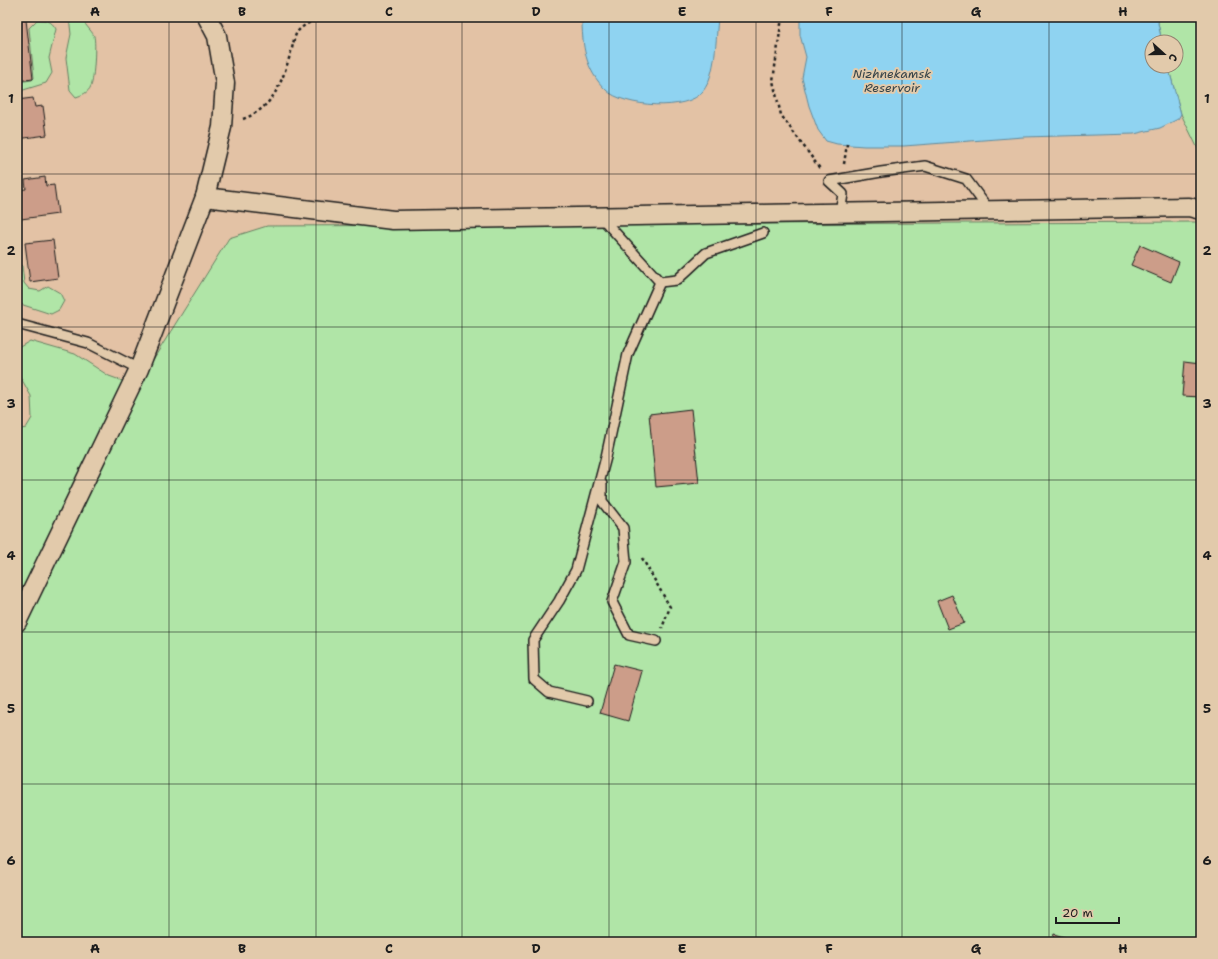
<svg xmlns="http://www.w3.org/2000/svg" width="1218" height="959" viewBox="0 0 1218 959" font-family="'Shantell Sans',sans-serif">
<style>
.green{fill:#b0e5a7;stroke:#668062}
.water{fill:#8fd3f1;stroke:#618a9c}
.building{fill:#cc9d89;stroke:#1c1c1c}
.lines{fill:none;stroke-linecap:round;stroke-linejoin:round}
.service-casing{stroke:#1c1c1c;stroke-width:12}
.minor-casing{stroke:#1c1c1c;stroke-width:21}
.path{stroke:#1c1c1c;stroke-width:2.5;stroke-dasharray:3 3;stroke-linecap:butt}
.service{stroke:#e2caab;stroke-width:9}
.minor{stroke:#e2caab;stroke-width:18}
.grid{fill:none;stroke:#1c1c1c;stroke-width:1;stroke-opacity:0.55}
.labels{text-anchor:middle;stroke-width:4;stroke-linejoin:round;paint-order:stroke}
.water-label{font-size:12px;font-style:italic;fill:#334147;stroke:#e2caab}
.neatline{fill:none;stroke:#1c1c1c;stroke-width:1.5}
.grid-label{font-size:13px;text-anchor:middle;font-weight:bold;fill:#1c1c1c}
</style>
<rect width="100%" height="100%" fill="#e3c2a5"/>
<filter id="ink" filterUnits="userSpaceOnUse"><feTurbulence type="fractalNoise" baseFrequency=".025" numOctaves="2"/><feDisplacementMap in="SourceGraphic" scale="8" xChannelSelector="R" yChannelSelector="G"/><feConvolveMatrix kernelMatrix="1 2 1 2 8 2 1 2 1" color-interpolation-filters="sRGB"/></filter>
<g filter="url(#ink)">
<!-- green -->
<g class="green">
<path d="M69 17H83C83 25 91 29 94 36 96 43 94 79 91 86 88 93 82 95 76 97L70 90 66 58 71 34Z"/>
<path d="M1159 17H1201V155L1181 114 1168 66H1176V42H1162L1158 23Z"/>
<path d="M37 20C46 20 51 20 56 29L49 58 52 73 46 83 17 92V82L32 80 34 78 29 28Z"/>
<path d="M1201 219V942H17V430L26 428 32 418 31 396 17 371 18 348 30 341 75 354 109 376 134 385 141 379 229 238 267 226 1199 222Z"/>
<path d="M17 260 22 266 24 283 29 289 40 291 48 286 60 293 64 301 59 310 51 314 17 303Z"/>
</g>
<!-- water -->
<g class="water">
<path d="M582 17H718C716 37 716 75 703 91 688 112 623 107 606 90 585 70 582 45 582 17Z"/>
<path d="M800 17H1159L1158 23 1162 42H1152V66H1168L1181 114 1178 119 1160 128 1134 134 1023 137 904 146H864L837 144 826 141 818 130 809 106 802 78 806 57 800 35Z"/>
</g>
<!-- building -->
<g class="building">
<path d="M26 20 33 79 17 81V21Z"/>
<path d="M33 98 35 107 43 106 47 135 17 139V100Z"/>
<path d="M45 177 46 186 54 185 58 214 21 219 17 190 26 189 25 180Z"/>
<path d="M53 240 58 278 30 282 25 243Z"/>
<path d="M1140 245 1179 262 1171 282 1131 265Z"/>
<path d="M1185 361 1201 363V397L1182 396Z"/>
<path d="M691 409 699 483 656 487 649 414Z"/>
<path d="M952 595 964 623 948 629 937 601Z"/>
<path d="M614 664 642 671 628 721 600 713Z"/>
<path d="M1054 934 1080 942H1052Z"/>
</g>
<g class="lines">
<defs>
<g id="service">
<path d="M840 213 843 194 829 181 881 172 925 166 966 179 989 210"/>
<path d="M660 282 677 280 706 253 763 233"/>
<path d="M17 324 88 343 139 369"/>
<path d="M602 484V501L623 528 626 562 612 602 629 635 656 641"/>
<path d="M587 701 549 692 534 679 533 640 559 601 576 570 606 457 628 354 660 282 601 217"/>
</g>
<g id="minor">
<path d="M205 197 393 220 1189 207 1201 210"/>
<path d="M17 622 139 369 205 197 222 127 225 83 217 36 207 17"/>
</g>
</defs>
<!-- service casing -->
<use href="#service" class="service-casing"/>
<!-- minor casing -->
<use href="#minor" class="minor-casing"/>
<!-- path -->
<g class="path">
<path d="M782 17 773 81 781 115 821 170"/>
<path d="M243 119C275 107 282 81 291 52 293 46 294 35 298 31 308 20 322 19 335 17"/>
<path d="M844 164 847 144"/>
<path d="M642 558 670 607 662 628"/>
</g>
<!-- service -->
<use href="#service" class="service"/>
<!-- minor -->
<use href="#minor" class="minor"/>
</g>
</g>
<!-- grid -->
<path class="grid" d="M169 17V942M316 17V942M462 17V942M609 17V942M756 17V942M902 17V942M1049 17V942M17 174H1201M17 327H1201M17 480H1201M17 632H1201M17 784H1201"/>
<g class="labels">
<!-- water labels -->
<g class="water-label">
<text x="892" y="78">Nizhnekamsk<tspan x="892" dy="14">Reservoir</tspan></text>
</g>
</g>
<!-- margin -->
<rect width="1218" height="959" fill="none" stroke="#e2caab" stroke-width="44"/>
<!-- north arrow -->
<g transform="translate(1164 54) rotate(111)"><circle r="19" fill="#e2caab" stroke="#938472"/>
<path d="M0-3L7 15L0 10L-7 15Z" fill="#1c1c1c"/>
<text y="-6" font-size="11" font-weight="bold" text-anchor="middle" fill="#1c1c1c">С</text>
</g>
<!-- scale -->
<path d="M1056 917v6h63v-6" fill="none" stroke="#1c1c1c" stroke-width="2"/>
<text x="1062" y="917" font-size="12" fill="#1c1c1c" stroke="#e2caab" stroke-width="3" paint-order="stroke">20 m</text>
<rect x="22" y="22" width="1174" height="915" class="neatline"/>
<g class="grid-label">
<text x="95" y="16">A</text>
<text x="242" y="16">B</text>
<text x="389" y="16">C</text>
<text x="536" y="16">D</text>
<text x="682" y="16">E</text>
<text x="829" y="16">F</text>
<text x="976" y="16">G</text>
<text x="1123" y="16">H</text>
<text x="11" y="103">1</text>
<text x="1207" y="103">1</text>
<text x="11" y="255">2</text>
<text x="1207" y="255">2</text>
<text x="11" y="408">3</text>
<text x="1207" y="408">3</text>
<text x="11" y="560">4</text>
<text x="1207" y="560">4</text>
<text x="11" y="713">5</text>
<text x="1207" y="713">5</text>
<text x="11" y="865">6</text>
<text x="1207" y="865">6</text>
<text x="95" y="953">A</text>
<text x="242" y="953">B</text>
<text x="389" y="953">C</text>
<text x="536" y="953">D</text>
<text x="682" y="953">E</text>
<text x="829" y="953">F</text>
<text x="976" y="953">G</text>
<text x="1123" y="953">H</text>
</g>
</svg>
